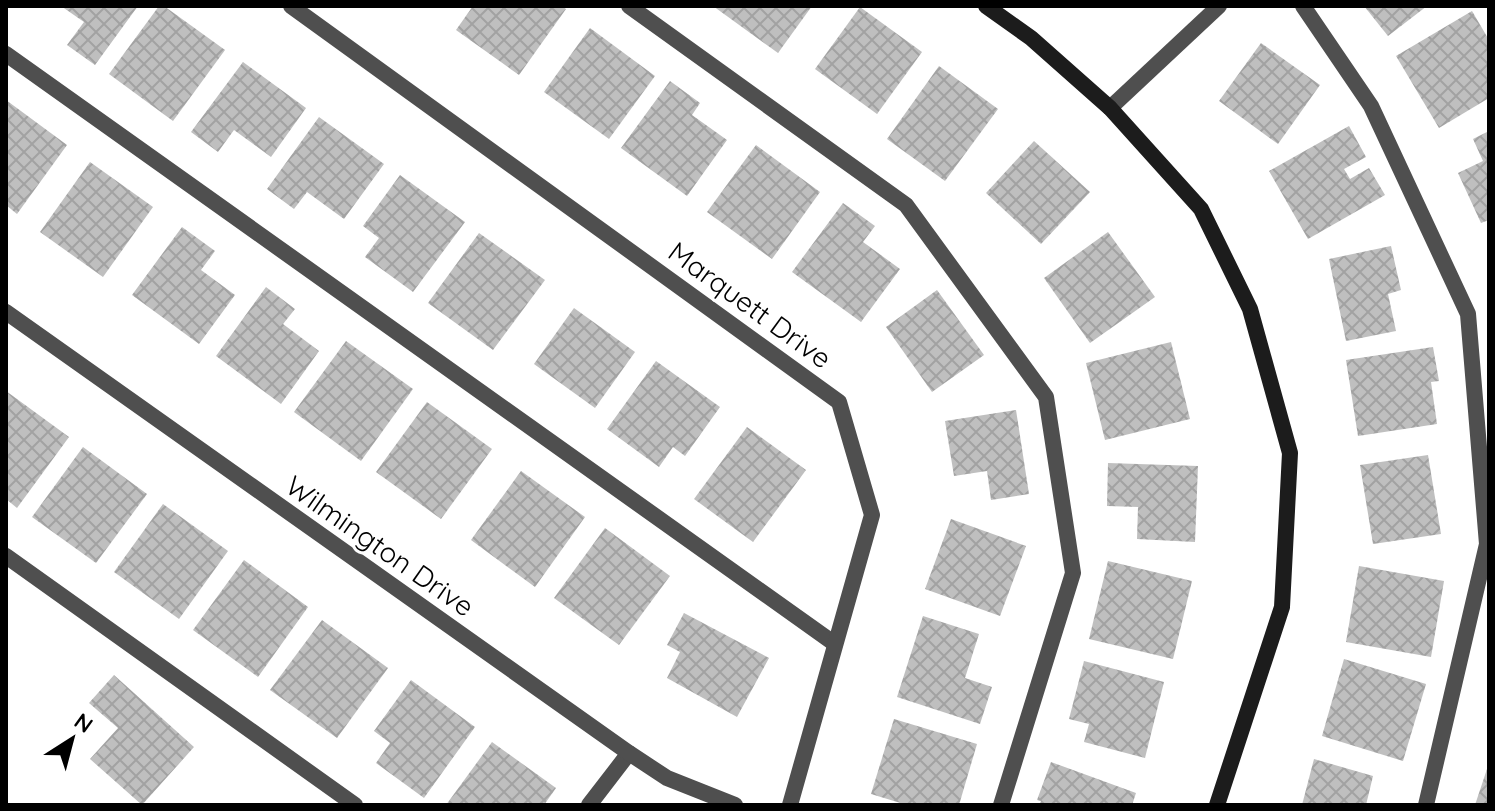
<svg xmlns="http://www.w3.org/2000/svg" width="1495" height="811" viewBox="0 0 1495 811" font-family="Quicksand,sans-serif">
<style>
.building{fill:url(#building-cross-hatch)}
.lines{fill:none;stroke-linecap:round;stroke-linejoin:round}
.lane{stroke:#4f4f4f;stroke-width:16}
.street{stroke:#4f4f4f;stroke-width:16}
.secondary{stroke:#1c1c1c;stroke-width:16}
.labels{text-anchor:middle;stroke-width:6;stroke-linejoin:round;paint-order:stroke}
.street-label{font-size:28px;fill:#000;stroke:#fff}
</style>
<defs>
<pattern id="building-cross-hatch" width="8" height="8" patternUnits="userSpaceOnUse" patternTransform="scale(2)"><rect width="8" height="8" fill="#bfbfbf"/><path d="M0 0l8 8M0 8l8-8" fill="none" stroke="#a2a2a2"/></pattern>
</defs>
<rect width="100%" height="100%" fill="#fff"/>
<!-- building -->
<g class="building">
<path d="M61 6H138L95 65 67 45 84 22Z"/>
<path d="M159 6H164L225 50 173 121 109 74Z"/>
<path d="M473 6H562L566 9 519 75 456 30Z"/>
<path d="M713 6H812L778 53Z"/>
<path d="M1364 6H1427L1388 36Z"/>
<path d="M860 7 922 52 877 114 815 69Z"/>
<path d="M1472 11 1489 40V98L1439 128 1396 56Z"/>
<path d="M590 28 655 76 609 139 544 92Z"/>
<path d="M1261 43 1320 85 1278 144 1219 101Z"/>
<path d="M243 62 306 108 271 157 234 130 218 152 191 132Z"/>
<path d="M939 66 998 109 945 181 887 139Z"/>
<path d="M670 81 700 103 692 115 727 140 687 196 621 148Z"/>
<path d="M6 100 67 145 17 214 6 205Z"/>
<path d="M319 117 384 164 344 219 307 192 294 209 267 189Z"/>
<path d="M1349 126 1366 157 1344 169 1350 179 1369 168 1385 195 1308 239 1269 171Z"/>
<path d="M1489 131V220L1481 223 1458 173 1483 161 1473 139Z"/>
<path d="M1034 141 1090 192 1041 244 986 193Z"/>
<path d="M756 145 820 192 772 259 707 212Z"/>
<path d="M90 162 153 207 103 277 40 232Z"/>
<path d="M400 175 465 222 413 292 365 257 379 238 363 226Z"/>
<path d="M843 203 875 226 863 242 900 269 861 322 792 272Z"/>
<path d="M182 227 215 251 201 270 235 295 199 344 132 295Z"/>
<path d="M1108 232 1155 297 1090 343 1044 278Z"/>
<path d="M479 233 545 280 493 350 428 303Z"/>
<path d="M1391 246 1401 290 1388 294 1396 331 1346 341 1329 259Z"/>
<path d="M266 287 295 309 283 324 319 351 281 404 216 356Z"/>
<path d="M937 290 984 355 932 392 886 327Z"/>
<path d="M574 308 635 352 595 408 534 364Z"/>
<path d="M346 341 413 389 361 461 294 412Z"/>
<path d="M1171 342 1190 419 1105 440 1086 363Z"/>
<path d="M1433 347 1439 381 1431 382 1437 424 1358 436 1346 360Z"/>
<path d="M656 361 720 407 685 456 673 447 659 467 607 429Z"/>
<path d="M6 391 69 437 17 508 6 499Z"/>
<path d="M427 402 492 449 441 519 376 472Z"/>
<path d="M1016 410 1029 494 991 500 987 471 954 476 945 421Z"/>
<path d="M747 427 806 470 753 542 694 499Z"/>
<path d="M83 447 147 494 96 563 32 517Z"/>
<path d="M1428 455 1441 534 1373 544 1360 465Z"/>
<path d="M1108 463 1198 466 1195 542 1137 539 1138 507 1107 506Z"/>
<path d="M521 471 585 517 535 587 471 540Z"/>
<path d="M163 504 228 551 179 619 114 572Z"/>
<path d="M951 519 1026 546 1000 616 925 589Z"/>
<path d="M605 528 670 576 619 645 554 598Z"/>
<path d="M244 560 308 607 258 677 193 630Z"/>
<path d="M1108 561 1192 581 1173 659 1089 639Z"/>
<path d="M1359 566 1444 581 1431 657 1346 642Z"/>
<path d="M684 613 769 658 737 717 667 678 680 652 667 645Z"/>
<path d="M923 616 979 634 965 678 992 687 980 724 897 697Z"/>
<path d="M322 620 388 668 337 738 270 690Z"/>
<path d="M1344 659 1426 684 1403 761 1322 736Z"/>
<path d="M1084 661 1164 682 1145 758 1084 742 1089 724 1069 719Z"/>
<path d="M114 675 194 747 142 805 90 759 118 728 89 703Z"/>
<path d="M411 680 475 727 424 798 376 763 390 743 374 731Z"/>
<path d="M894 719 977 744 959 805H907L871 794Z"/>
<path d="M492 742 556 788 544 805H446Z"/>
<path d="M1314 759 1373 776 1366 805H1302Z"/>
<path d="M1051 762 1136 793 1132 805H1039L1041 801 1037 800Z"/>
<path d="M1488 766 1489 805H1475Z"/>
</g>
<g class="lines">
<!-- lane -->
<g class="lane">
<path d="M629 6 906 205 1046 397 1073 573 1001 805"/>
<path d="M1303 6 1371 106 1468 314 1487 544 1426 805"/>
<path d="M6 54 835 644"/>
<path d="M6 556 355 805"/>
<path d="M589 805 629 753"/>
</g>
<!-- street -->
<g class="street">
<path d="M291 6 839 402 872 515 790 805"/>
<path d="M1110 108 1219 6"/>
<path d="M6 312 629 753 667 778 735 805"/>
</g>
<!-- secondary -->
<path class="secondary" d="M986 6 1031 38 1110 108 1201 209 1250 309 1290 453 1282 607 1217 805"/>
</g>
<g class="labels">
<!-- street labels -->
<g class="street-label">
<text transform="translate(750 305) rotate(36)" y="10">Marquett Drive</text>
<text transform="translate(380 546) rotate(35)" y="10">Wilmington Drive</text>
</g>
</g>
<!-- border -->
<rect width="1495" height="811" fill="none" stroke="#000000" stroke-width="16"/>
<!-- north arrow -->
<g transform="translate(72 739) rotate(36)" stroke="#ffffff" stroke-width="6" paint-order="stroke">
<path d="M0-6L14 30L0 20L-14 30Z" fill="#000000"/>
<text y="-12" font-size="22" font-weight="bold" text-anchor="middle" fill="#000000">N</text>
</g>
</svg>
